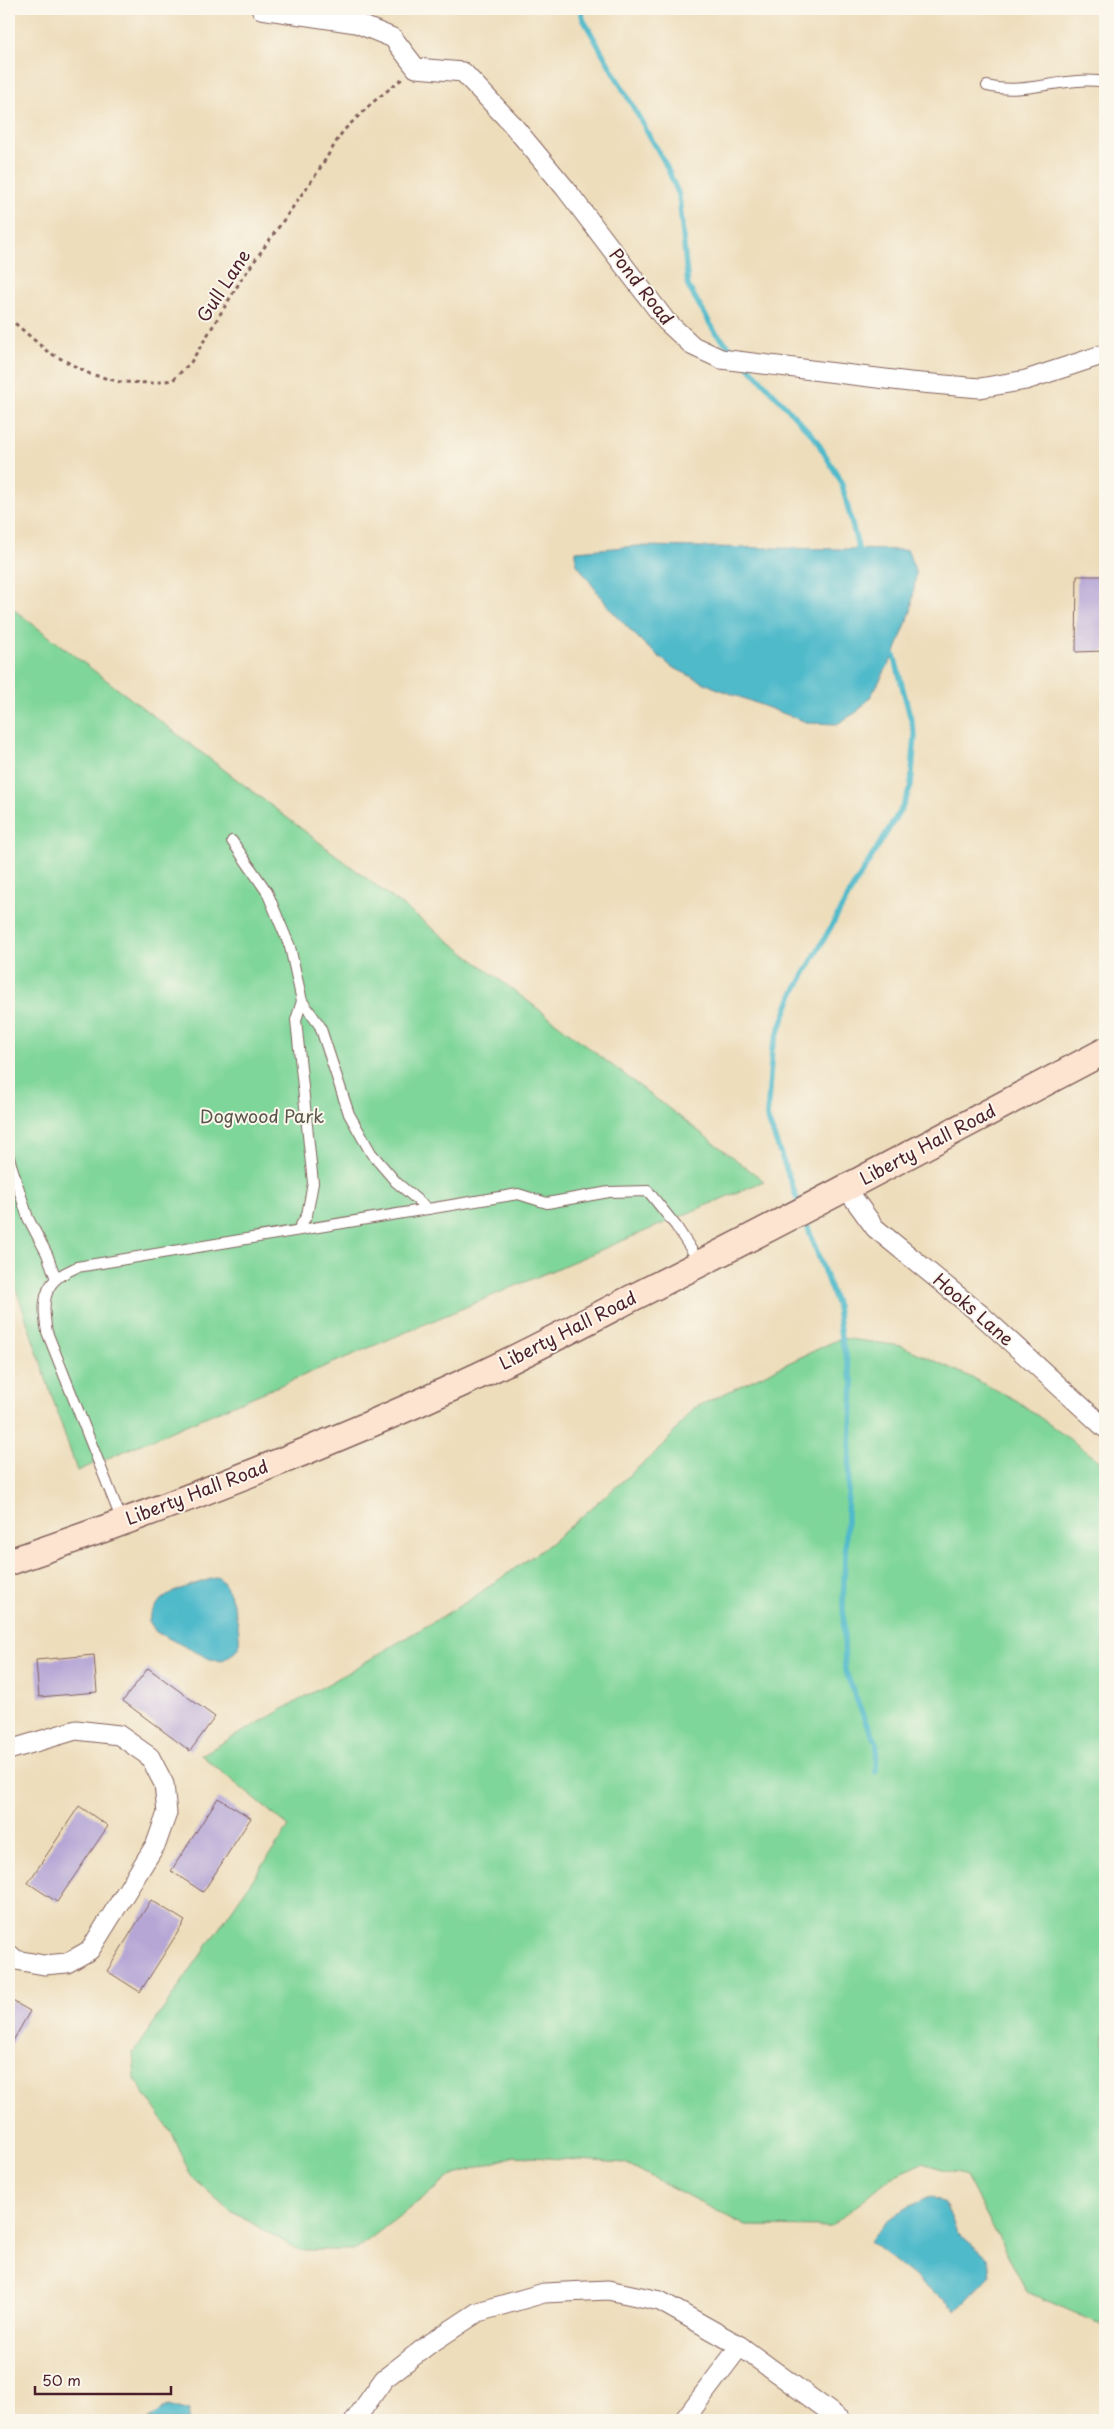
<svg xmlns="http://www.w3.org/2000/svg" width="1114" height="2429" viewBox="0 0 1114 2429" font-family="'Playpen Sans',sans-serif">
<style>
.green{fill:#7fd69a;stroke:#647a62}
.water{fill:#4fbaca;stroke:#4c6c7a}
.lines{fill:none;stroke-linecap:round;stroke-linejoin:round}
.stream{stroke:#4fbaca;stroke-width:5.5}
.building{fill:#b5a6d5}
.lane-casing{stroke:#83625d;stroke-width:12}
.street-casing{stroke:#83625d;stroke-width:21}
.secondary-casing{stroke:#83625d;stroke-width:29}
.path{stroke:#83625d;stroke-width:3;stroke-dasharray:4 4;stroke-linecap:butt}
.lane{stroke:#fff;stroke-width:10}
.street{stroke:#fff;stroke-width:19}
.secondary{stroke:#fde4d1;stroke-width:26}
.labels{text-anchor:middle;stroke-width:4;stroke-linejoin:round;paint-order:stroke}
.street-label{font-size:18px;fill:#4a1f2b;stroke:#fbf7ec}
.park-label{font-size:18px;fill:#5a564c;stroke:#fbf7ec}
</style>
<rect width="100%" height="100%" fill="#fbf7ec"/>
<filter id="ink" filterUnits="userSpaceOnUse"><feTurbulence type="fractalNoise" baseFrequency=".02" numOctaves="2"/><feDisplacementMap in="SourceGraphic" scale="10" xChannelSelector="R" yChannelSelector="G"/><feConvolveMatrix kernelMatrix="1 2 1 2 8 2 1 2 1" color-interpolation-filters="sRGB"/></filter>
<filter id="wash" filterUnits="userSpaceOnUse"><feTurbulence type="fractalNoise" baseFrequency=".0096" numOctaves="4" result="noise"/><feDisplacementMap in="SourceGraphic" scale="20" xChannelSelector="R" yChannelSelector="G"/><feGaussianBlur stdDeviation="1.12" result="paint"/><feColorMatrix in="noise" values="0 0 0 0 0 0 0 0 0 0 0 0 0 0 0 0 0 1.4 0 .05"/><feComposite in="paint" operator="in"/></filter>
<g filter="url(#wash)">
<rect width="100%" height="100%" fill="#edddbb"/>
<!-- green -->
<g class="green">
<path d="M9 606 764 1181 77 1471 9 1268Z"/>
<path d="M841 1338 902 1346 966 1375 1016 1400 1105 1465V2326L1027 2292 966 2176 922 2163 891 2177 830 2227 746 2226 625 2163 515 2156 453 2175 355 2250H299L229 2210 191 2176 173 2135 135 2080 133 2053 289 1827 201 1755 335 1680 468 1601 550 1544 663 1446 694 1408Z"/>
</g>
<!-- water -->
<g class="water">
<path d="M637 546 908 550 916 574 911 611 894 655 871 696 857 712 837 724 809 723 713 687 672 667 645 645 610 609 576 563V551Z"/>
<path d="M218 1577C233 1588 241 1630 239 1649L222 1661 210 1659 156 1632 149 1621C154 1592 193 1585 218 1577Z"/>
<path d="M930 2196 945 2203 957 2232 988 2258 990 2276 957 2310 869 2241C885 2219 905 2208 930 2196Z"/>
<path d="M168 2405 190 2411 189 2420H147Z"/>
</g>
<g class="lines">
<!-- stream -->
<g class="stream">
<path d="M581 9 583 19 664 161 679 195 688 286 715 332 739 357"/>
<path d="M749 367 815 438 841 481 859 551"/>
<path d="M799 1204 767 1117 772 1049 792 996 855 884 903 806 911 786 915 735 894 655"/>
<path d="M804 1217 837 1306 841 1338 853 1384 843 1603 845 1670 866 1723 877 1743 876 1772"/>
</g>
</g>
<g id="blocks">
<!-- building -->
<g class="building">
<path d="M1077 576H1105V651L1076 652Z"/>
<path d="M94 1655 97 1692 39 1697 36 1660Z"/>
<path d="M148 1668 215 1717 190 1751 123 1701Z"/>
<path d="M218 1798 251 1818 203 1892 171 1871Z"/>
<path d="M79 1806 108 1826 57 1902 28 1883Z"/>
<path d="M151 1900 185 1921 140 1992 107 1971Z"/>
<path d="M9 1999 30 2011 9 2048Z"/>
</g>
</g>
</g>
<g filter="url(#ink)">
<use href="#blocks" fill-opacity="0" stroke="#83625d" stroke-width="1"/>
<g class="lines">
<defs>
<g id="lane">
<path d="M987 86C1026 96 1066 75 1105 82"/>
<path d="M232 841 267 892 290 947 302 1001 296 1020 313 1183 307 1215 298 1230"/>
<path d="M302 1001 320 1026 349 1114 371 1153 396 1182 428 1209"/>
<path d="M9 1158 28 1218 47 1254 56 1279"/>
<path d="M122 1521 47 1332C44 1315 41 1292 56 1279 61 1274 71 1270 77 1267L518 1194 547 1203 609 1192 648 1191 676 1226 700 1263"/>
</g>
<g id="street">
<path d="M261 9 356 23 393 38 416 68 463 72 511 123 565 188 666 321 693 346 721 359 910 382 980 388 1026 380 1105 354"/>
<path d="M846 1188 875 1228 979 1313 1105 1428"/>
<path d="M9 1750 76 1730 119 1735 150 1757 164 1784 167 1813 156 1844 90 1950 67 1963 44 1965 16 1960 9 1954"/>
<path d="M355 2420 384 2379 428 2345 478 2312 544 2293 608 2290 660 2301 740 2346 841 2420"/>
<path d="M684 2420 740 2346"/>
</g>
<path id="secondary" d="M9 1562C168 1508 325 1447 478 1376 529 1352 580 1325 630 1299 790 1219 947 1134 1105 1051"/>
</defs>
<!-- lane casing -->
<use href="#lane" class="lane-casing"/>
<!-- street casing -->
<use href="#street" class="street-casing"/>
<!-- secondary casing -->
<use href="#secondary" class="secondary-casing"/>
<!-- path -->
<path class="path" d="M9 318 48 352 90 374 120 382 153 383 173 380 191 362 241 280 317 173 343 131 373 102 402 79"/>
<!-- lane -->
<use href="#lane" class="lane"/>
<!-- street -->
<use href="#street" class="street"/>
<!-- secondary -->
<use href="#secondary" class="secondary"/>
</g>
</g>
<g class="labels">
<!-- street labels -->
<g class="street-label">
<text transform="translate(224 286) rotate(-57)" y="6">Gull Lane</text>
<text transform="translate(641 287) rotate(52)" y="6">Pond Road</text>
<text transform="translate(928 1145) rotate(-28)" y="6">Liberty Hall Road</text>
<text transform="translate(973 1310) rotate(41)" y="6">Hooks Lane</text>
<text transform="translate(568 1331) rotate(-27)" y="6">Liberty Hall Road</text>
<text transform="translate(197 1493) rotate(-21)" y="6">Liberty Hall Road</text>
</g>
<!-- park labels -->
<g class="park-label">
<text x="262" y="1123">Dogwood Park</text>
</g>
</g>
<!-- margin -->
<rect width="1114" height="2429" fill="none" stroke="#fbf7ec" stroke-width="30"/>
<!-- scale -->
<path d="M35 2386v8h136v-8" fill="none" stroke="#4a1f2b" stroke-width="2.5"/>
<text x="42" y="2386" font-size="15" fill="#4a1f2b" stroke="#fbf7ec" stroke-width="4" paint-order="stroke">50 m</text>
</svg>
